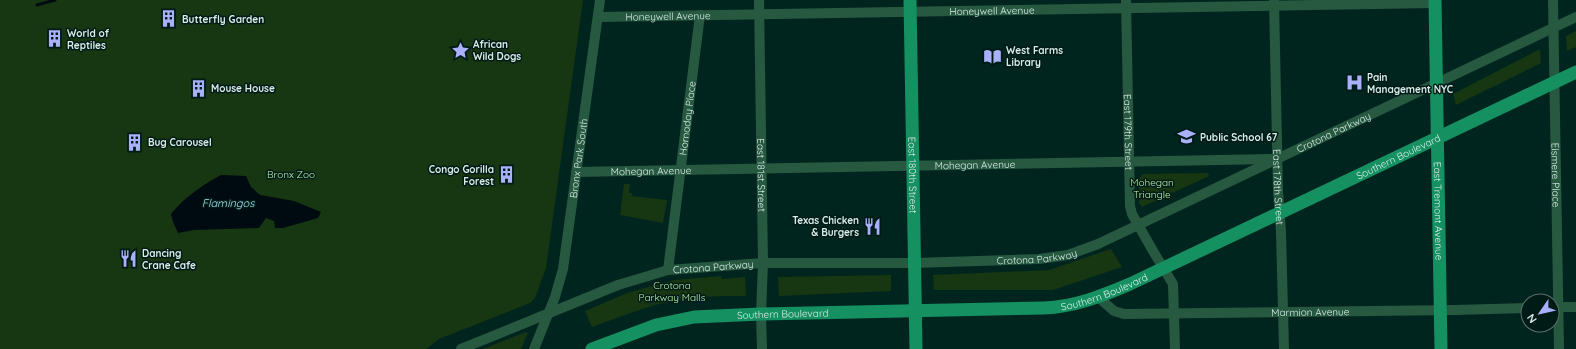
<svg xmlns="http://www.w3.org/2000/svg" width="1576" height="349" viewBox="0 0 1576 349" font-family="Quicksand,sans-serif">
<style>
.green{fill:#173612}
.water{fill:#000a11}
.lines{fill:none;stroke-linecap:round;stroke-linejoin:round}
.stream{stroke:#000a11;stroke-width:3}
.minor{stroke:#275840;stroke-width:10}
.major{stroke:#149061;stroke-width:13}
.labels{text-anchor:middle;stroke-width:3;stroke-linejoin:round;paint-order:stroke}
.street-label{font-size:10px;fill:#d9eee9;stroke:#001a16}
.poi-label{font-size:10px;font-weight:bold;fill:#d9eee9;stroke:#001a16;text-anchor:start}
.park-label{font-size:10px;fill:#b4f2a9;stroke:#001a16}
.water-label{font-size:11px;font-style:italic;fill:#a2e1f6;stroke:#001a16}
</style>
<rect width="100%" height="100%" fill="#00251f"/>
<!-- green -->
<g class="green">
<path d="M0 0H583L546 268 535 298 530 303 439 339 426 349H0Z"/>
<path d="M1576 31V47L1567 51 1566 36Z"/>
<path d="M1540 49 1541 63 1456 105 1453 94Z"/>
<path d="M1208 173 1209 176 1142 207 1139 203V179L1143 174Z"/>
<path d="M624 184H630L629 193H632V196L667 200 663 223 620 215Z"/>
<path d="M1111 249 1122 267 1053 290H934L933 275 1049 270Z"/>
<path d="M891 275V291L779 296 778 277Z"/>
<path d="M721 276 722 279 745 277 746 296C723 296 699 296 676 300 647 306 619 317 592 327L585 311 627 293 674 280Z"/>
<path d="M526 332 528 333 527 335 521 349H483Z"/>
</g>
<!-- water -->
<path class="water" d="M221 175 246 176 251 187 260 195 294 201 321 212 318 218 283 228H275L274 221 266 218 259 228 194 230 178 233 173 222 171 214C186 196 201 186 221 175Z"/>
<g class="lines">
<!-- stream -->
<path class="stream" d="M37 5 55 0"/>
<!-- minor -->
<g class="minor">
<path id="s1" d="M759 0 763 263 761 314 762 349"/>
<path id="s2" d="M1126 0 1130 206 1132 214 1153 251 1173 284 1175 349"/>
<path id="s3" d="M1274 0 1278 191 1281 232 1284 349"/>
<path id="s4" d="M1553 0 1559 349"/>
<path id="s5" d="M598 17 1435 3"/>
<path id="s6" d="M576 172 1272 159"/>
<path id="s7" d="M668 270 700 15"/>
<path id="s8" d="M1098 297 1114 311 1124 314 1455 310 1528 308"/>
<path d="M1552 307H1576"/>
<path id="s9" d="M461 349 618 285 668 270 763 263H914L1039 259 1068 255 1098 244 1576 17"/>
<path id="s10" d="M534 349 555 297 563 269 600 0"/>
</g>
<!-- major -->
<g class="major">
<path id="s11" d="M910 0 916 349"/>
<path id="s12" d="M1435 0 1441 349"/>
<path id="s13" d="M592 349 656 325 694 317 761 314 1044 308C1074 307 1102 296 1130 284L1576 72"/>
</g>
</g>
<!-- icons -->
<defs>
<symbol id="building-bare" viewBox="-9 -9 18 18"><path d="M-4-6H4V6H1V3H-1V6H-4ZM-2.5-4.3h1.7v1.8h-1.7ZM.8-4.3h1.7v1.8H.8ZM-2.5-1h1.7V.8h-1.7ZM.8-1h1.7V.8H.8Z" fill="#a9b0fc" stroke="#001a16" stroke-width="2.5" paint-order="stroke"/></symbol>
<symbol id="sight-bare" viewBox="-9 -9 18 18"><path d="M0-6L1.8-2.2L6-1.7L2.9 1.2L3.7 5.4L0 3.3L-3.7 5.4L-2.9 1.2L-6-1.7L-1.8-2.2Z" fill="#a9b0fc" stroke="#001a16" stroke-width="2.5" paint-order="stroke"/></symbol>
<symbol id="library-bare" viewBox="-9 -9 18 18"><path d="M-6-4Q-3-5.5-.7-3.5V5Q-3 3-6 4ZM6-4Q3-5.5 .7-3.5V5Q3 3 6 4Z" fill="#a9b0fc" stroke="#001a16" stroke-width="2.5" paint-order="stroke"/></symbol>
<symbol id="hospital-bare" viewBox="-9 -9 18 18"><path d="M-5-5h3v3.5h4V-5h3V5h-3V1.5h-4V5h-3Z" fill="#a9b0fc" stroke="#001a16" stroke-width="2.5" paint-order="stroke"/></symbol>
<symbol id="school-bare" viewBox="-9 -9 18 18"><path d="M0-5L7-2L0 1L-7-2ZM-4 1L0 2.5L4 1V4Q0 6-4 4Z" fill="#a9b0fc" stroke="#001a16" stroke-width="2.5" paint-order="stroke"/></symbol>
<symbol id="restaurant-bare" viewBox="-9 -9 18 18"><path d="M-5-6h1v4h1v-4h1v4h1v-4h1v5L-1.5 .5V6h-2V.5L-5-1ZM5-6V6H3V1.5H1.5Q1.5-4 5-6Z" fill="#a9b0fc" stroke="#001a16" stroke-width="2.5" paint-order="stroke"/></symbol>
</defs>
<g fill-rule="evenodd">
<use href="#building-bare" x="156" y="6" width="25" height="25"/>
<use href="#building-bare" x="42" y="26" width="25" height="25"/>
<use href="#sight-bare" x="448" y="38" width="25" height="25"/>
<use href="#library-bare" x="980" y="44" width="25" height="25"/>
<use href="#hospital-bare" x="1342" y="70" width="25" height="25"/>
<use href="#building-bare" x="186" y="76" width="25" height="25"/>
<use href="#school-bare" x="1174" y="124" width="25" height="25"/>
<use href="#building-bare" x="122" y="130" width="25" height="25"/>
<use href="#building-bare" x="494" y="162" width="25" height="25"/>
<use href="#restaurant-bare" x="860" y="214" width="25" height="25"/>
<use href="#restaurant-bare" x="116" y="246" width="25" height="25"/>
</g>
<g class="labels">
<!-- street labels -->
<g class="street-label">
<text dy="4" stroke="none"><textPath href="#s5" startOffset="394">Honeywell Avenue</textPath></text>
<text dy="4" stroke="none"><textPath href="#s5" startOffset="70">Honeywell Avenue</textPath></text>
<text dy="4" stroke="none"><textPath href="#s7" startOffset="153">Hornaday Place</textPath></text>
<text dy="4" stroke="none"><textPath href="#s2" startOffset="132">East 179th Street</textPath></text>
<text dy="4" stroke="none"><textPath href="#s9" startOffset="915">Crotona Parkway</textPath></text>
<text dy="4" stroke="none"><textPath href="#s13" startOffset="844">Southern Boulevard</textPath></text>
<text dy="4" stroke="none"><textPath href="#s10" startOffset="197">Bronx Park South</textPath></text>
<text dy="4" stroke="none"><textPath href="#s6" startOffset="399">Mohegan Avenue</textPath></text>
<text dy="4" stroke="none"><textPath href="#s6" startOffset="75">Mohegan Avenue</textPath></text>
<text dy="4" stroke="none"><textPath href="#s4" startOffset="175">Elsmere Place</textPath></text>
<text dy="4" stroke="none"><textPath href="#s1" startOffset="175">East 181st Street</textPath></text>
<text dy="4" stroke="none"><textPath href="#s11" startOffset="175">East 180th Street</textPath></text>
<text dy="4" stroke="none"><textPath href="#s3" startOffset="187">East 178th Street</textPath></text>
<text dy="4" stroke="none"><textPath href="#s12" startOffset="211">East Tremont Avenue</textPath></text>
<text dy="4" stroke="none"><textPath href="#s9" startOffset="591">Crotona Parkway</textPath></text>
<text dy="4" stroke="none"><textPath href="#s9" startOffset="267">Crotona Parkway</textPath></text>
<text dy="4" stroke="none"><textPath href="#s13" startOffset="520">Southern Boulevard</textPath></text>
<text dy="4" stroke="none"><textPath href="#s13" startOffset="196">Southern Boulevard</textPath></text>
<text dy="4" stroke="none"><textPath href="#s8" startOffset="218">Marmion Avenue</textPath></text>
</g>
<!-- poi labels -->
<g class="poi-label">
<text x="182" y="23">Butterfly Garden</text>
<text x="67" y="37">World of<tspan x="67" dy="12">Reptiles</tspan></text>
<text x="473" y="48">African<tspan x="473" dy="12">Wild Dogs</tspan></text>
<text x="1006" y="54">West Farms<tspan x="1006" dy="12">Library</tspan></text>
<text x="1367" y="81">Pain<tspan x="1367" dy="12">Management NYC</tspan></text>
<text x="211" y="92">Mouse House</text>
<text x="1200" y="141">Public School 67</text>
<text x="148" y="146">Bug Carousel</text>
<text x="494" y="173" text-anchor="end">Congo Gorilla<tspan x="494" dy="12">Forest</tspan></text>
<text x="859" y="224" text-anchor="end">Texas Chicken<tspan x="859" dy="12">&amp; Burgers</tspan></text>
<text x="142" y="257">Dancing<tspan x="142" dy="12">Crane Cafe</tspan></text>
</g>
<!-- park labels -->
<g class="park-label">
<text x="291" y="178">Bronx Zoo</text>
<text x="1152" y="186">Mohegan<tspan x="1152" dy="12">Triangle</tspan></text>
<text x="672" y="289">Crotona<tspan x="672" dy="12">Parkway Malls</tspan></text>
</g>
<!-- water labels -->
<g class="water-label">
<text x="228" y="207">Flamingos</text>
</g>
</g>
<!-- north arrow -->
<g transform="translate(1540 313) rotate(236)"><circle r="19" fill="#001a16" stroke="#576f6a"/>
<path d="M0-3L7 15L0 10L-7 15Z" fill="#a9b0fc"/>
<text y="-6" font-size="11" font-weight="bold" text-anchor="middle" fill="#d9eee9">N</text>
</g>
</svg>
